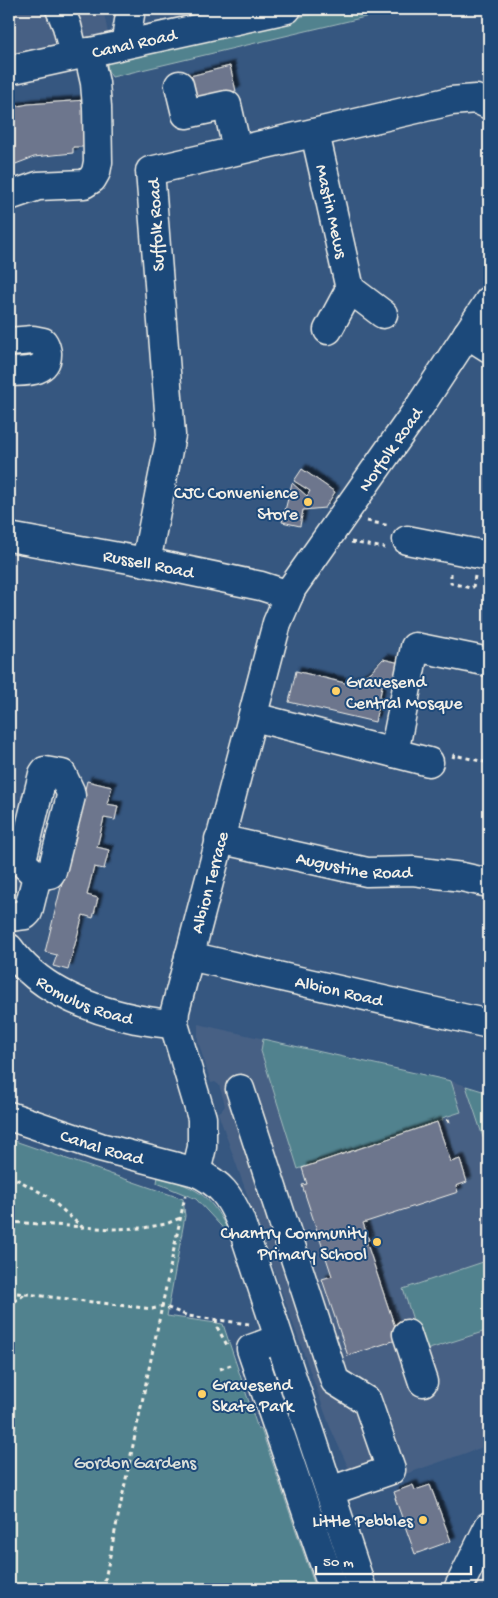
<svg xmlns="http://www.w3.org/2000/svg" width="498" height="1598" viewBox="0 0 498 1598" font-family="'Gochi Hand',sans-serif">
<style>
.built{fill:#466084}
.green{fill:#51828e;stroke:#a2babb}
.building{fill:#6d768d;stroke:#f4f1e8;filter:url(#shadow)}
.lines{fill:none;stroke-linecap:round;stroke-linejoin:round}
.minor-casing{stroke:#f4f1e8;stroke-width:31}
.path{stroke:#f4f1e8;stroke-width:3;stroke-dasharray:4 4;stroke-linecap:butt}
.minor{stroke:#1f4a7a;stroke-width:28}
.poi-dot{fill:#ffd166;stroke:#1f4a7a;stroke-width:2}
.labels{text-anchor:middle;stroke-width:4;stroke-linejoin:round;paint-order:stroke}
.street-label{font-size:18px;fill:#f4f1e8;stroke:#1f4a7a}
.poi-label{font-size:18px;fill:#f4f1e8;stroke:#1f4a7a;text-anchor:end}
.park-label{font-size:18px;fill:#dce0da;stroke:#1f4a7a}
</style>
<defs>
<filter id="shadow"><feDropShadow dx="4.5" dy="-4.5" stdDeviation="1" flood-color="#0009"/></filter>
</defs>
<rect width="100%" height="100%" fill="#365780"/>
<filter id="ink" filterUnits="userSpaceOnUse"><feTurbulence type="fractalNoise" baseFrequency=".02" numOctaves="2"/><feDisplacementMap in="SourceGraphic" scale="10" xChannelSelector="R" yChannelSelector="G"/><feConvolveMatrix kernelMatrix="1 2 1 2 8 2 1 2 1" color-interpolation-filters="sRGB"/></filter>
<g filter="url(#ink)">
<!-- built -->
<g class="built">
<path d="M9 9H103L108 33 9 55Z"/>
<path d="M198 1024 451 1081 489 1093V1445L374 1485 354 1471 349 1469 330 1427 218 1113 222 1110 225 1106 224 1101 219 1085 215 1082 211 1083 198 1041Z"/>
</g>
<!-- green -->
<g class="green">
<path d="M336 9H399L112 77 108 71 107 62 126 55Z"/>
<path d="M263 1039 451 1081 461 1112 442 1118 443 1120 298 1169 261 1051Z"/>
<path d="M466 1086 489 1093V1155Z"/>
<path d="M9 1139 183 1199 185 1216 167 1316 223 1324 258 1429H261L316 1589H9Z"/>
<path d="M158 1176C202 1189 211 1196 232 1238L196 1199 157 1183Z"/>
<path d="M489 1260V1330L423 1351 403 1289Z"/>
</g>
<!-- building -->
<g class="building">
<path d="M230 66 236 91 188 102 182 78Z"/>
<path d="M86 100 84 147H73V153L34 157 13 165 11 157 9 158V108L28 104Z"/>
<path d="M302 469 335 492 325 508 303 510 300 526 282 522 292 483 307 496 310 491 294 481Z"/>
<path d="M383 659 413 666 408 687 383 681 375 722 289 702 296 671 345 683 358 679 371 672Z"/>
<path d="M87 781 112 787 107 804 118 806 115 820 104 818 97 847 109 850 104 869 94 867 87 895 98 898 93 918 83 915 68 970 53 966 57 955 45 952Z"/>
<path d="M437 1122 451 1162 460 1159 467 1182 456 1186 458 1192 363 1223 369 1240 366 1241 399 1339 348 1356 322 1279 332 1276 302 1185 307 1184 302 1168Z"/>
<path d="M413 1485 415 1490 430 1485 451 1541 415 1554 395 1498H396L394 1492Z"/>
</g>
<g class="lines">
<defs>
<g id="minor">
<path d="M60 9 67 26 74 55"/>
<path d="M129 43 127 33 131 9"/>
<path id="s1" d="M9 70 287 9"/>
<path d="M179 85 186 114 227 105 237 149"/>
<path id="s2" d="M315 133 350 289"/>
<path d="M9 196 38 186 84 184 92 179 96 172 98 162 97 107 95 83 88 52"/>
<path d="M328 330 350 289 383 314"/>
<path d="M467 334 489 348"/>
<path d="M9 342 33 340 43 342C46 346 46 348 47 353 48 374 23 371 9 372"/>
<path id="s3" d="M9 537 146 562 261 586 289 595"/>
<path d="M407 540 489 556"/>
<path d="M146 562 171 435 150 171 451 101 476 99 489 105"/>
<path d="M254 717 429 762"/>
<path d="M394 753 415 647 489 662"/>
<path d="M45 771 62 774 70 791 71 796 52 871 50 874 37 876 24 864 22 860 43 774Z"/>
<path id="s4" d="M219 839 367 872 413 871 462 877 489 883"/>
<path d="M9 917 25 915 28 912 37 876"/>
<path id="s5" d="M9 948C38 989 88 1009 136 1019 149 1021 161 1024 174 1024"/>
<path id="s6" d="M189 956 489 1024"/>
<path d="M240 1089 335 1381 367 1401 391 1470 330 1491"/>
<path id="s7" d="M9 1116 100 1147 196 1172C221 1184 229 1195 240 1220L362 1589"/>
<path id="s8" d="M196 1172 202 1147V1118L174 1024 175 1011 277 623 292 588 420 406 489 301"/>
<path d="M407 1334 423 1382"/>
<path d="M278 1339 251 1349 333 1589"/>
<path d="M458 1589 489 1526"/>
</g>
</defs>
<!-- minor casing -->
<use href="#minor" class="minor-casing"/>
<!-- path -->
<g class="path">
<path d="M367 521 390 526"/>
<path d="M351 542 385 548"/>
<path d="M451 573V583L470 588 473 587 475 576"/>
<path d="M453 758 454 755 489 763"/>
<path d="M448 1119 450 1126"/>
<path d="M9 1175 47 1196 83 1228"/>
<path d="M9 1222 113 1229 143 1228 166 1224 180 1218"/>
<path d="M9 1292 152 1309 163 1306 188 1316 249 1324"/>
<path d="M9 1308 14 1302 25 1294"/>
<path d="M216 1319 217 1327 227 1345"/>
<path d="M220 1369 231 1365"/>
<path d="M103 1589 185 1196"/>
</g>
<!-- minor -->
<use href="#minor" class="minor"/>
</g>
</g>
<!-- markers -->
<g class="poi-dot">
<circle cx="308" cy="502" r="5"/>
<circle cx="336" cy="691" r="5"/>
<circle cx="377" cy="1242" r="5"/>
<circle cx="202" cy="1394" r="5"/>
<circle cx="423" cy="1520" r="5"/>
</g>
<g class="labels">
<!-- street labels -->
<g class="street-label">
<text dy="6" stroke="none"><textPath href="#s1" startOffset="128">Canal Road</textPath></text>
<text dy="6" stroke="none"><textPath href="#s2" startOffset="80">Mastin Mews</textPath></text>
<text transform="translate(155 225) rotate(-93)" y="6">Suffolk Road</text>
<text dy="6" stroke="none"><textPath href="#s8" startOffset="775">Norfolk Road</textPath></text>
<text dy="6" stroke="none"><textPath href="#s3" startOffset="142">Russell Road</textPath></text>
<text dy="6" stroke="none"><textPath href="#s4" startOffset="138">Augustine Road</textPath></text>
<text dy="6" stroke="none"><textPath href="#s8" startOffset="299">Albion Terrace</textPath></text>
<text dy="6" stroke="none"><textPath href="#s6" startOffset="154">Albion Road</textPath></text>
<text dy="6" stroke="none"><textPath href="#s5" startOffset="94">Romulus Road</textPath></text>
<text dy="6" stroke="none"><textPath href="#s7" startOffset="98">Canal Road</textPath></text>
</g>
<!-- poi labels -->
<g class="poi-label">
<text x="298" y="498">CJC Convenience<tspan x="298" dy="21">Store</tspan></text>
<text x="346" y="687" text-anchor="start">Gravesend<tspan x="346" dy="21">Central Mosque</tspan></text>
<text x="367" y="1238">Chantry Community<tspan x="367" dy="21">Primary School</tspan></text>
<text x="212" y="1390" text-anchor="start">Gravesend<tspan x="212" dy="21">Skate Park</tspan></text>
<text x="413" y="1526">Little Pebbles</text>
</g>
<!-- park labels -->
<g class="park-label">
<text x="135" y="1468">Gordon Gardens</text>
</g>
</g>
<!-- margin -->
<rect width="498" height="1598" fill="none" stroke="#1f4a7a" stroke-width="30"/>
<rect x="15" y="15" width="468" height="1568" fill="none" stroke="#f4f1e8" stroke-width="2" filter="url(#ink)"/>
<!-- scale -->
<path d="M316 1566v8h155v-8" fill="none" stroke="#f4f1e8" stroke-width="2.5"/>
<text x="323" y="1566" font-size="15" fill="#f4f1e8" stroke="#1f4a7a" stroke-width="4" paint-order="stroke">50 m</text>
</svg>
